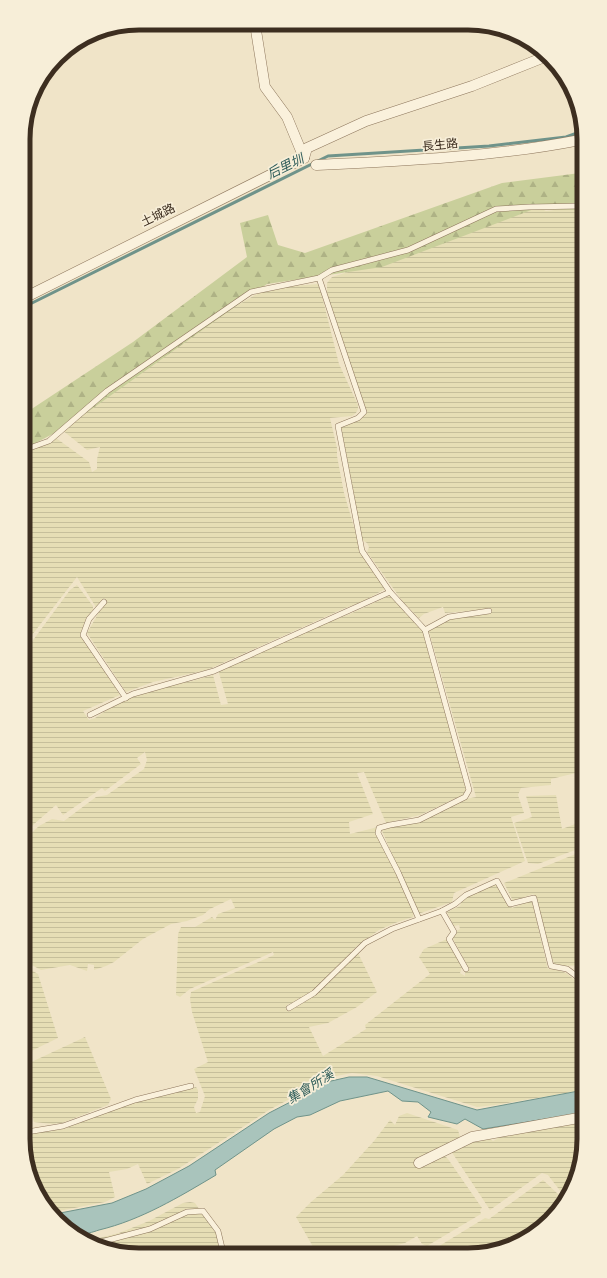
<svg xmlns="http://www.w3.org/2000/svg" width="607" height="1278" viewBox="0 0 607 1278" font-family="'Noto Serif','Noto Sans TC',serif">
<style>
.farmland{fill:url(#farmland-rules)}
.forest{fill:url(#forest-firs)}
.water{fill:#a9c4bc;stroke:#6f938a}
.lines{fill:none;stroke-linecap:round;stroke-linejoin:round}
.stream{stroke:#6f938a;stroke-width:3}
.service-casing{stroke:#8d765c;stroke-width:6}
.minor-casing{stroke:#8d765c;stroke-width:11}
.service{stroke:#faf1dc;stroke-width:5}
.minor{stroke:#faf1dc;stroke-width:10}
.labels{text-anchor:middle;stroke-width:3.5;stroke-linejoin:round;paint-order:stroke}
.street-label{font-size:12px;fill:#3d2e20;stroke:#f7eed8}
.water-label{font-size:13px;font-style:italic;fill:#2f5d5a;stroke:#f7eed8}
.rim{fill:none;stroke:#3d2e20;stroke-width:5}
</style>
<defs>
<pattern id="farmland-rules" width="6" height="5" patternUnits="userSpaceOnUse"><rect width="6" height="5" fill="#e6deb5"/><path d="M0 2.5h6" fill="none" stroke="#c6bf9b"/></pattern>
<pattern id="forest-firs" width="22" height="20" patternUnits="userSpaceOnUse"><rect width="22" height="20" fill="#c9cf9b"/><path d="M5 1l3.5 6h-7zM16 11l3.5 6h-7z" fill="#aeb285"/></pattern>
</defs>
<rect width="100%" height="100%" fill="#f0e4c8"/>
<!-- farmland -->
<g class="farmland">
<path d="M532 204 546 211 580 207 582 779 576 773 551 779V785L521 788 518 795 524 813 511 817 525 861 454 893 452 902 418 914 382 831 383 829 421 819 466 799 476 797 428 628 448 619 490 609 445 613 443 607 424 614 419 618 403 602 367 552 369 547 367 543 362 540 357 527 342 460 344 453 337 426 365 414 342 355 327 292V283L332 277 367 266Z"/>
<path d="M319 284 339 364 358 405V409L356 413 352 416 330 418 337 448V456L344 493 361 551 385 589 362 602 345 608 207 670 153 682 126 692 87 633 99 612 77 577 25 644V510L29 508 25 498 24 452 56 438 89 462 92 472 97 469V459L100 447 87 450 57 426 183 337 257 294 278 287Z"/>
<path d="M77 585 93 606V610L81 633 120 695 83 711 89 720 95 718 107 710 125 700 162 687 192 681 213 675 221 705 228 704 219 673 220 670 326 623 350 614 391 595 424 630 447 712 466 790 465 794 420 815 386 823 364 772 357 773 373 814 349 822 350 834 378 827V833L414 912 413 917 395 923 379 930 356 947 341 964 318 987 299 1000 287 1005 288 1010 297 1007 315 995 358 953 377 992 357 1007 328 1023 309 1027 323 1056 366 1029 365 1025 430 974 419 957 424 949 447 939 456 954 462 967 460 973 465 976V973L469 968 453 939 455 932 460 929 459 925 454 926 447 912 460 906 462 899 496 884 512 908 530 901 532 902 548 969 558 970 566 973 576 981 575 984 579 987 581 984 583 985 584 1090 495 1105 477 1107 377 1076 352 1073 331 1077 269 1110 178 1169 147 1184 138 1164 127 1169 109 1172 115 1197 105 1202 54 1212 27 1169V1147L33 1129 59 1130 67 1128 141 1097 159 1096 196 1087 198 1090V1099L194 1107 196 1113 200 1112 205 1096 194 1069 208 1062 192 1012 190 999 191 992 274 955 273 952 190 989 180 997 176 995 178 934 181 927H195L212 917 215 920 218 914 235 908 231 899 210 909 203 915 187 921 171 924 143 939 114 962 106 966 94 970V965L88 964 87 971 70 965 41 970 26 962V844L27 843 26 838 39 826 52 819 64 821 96 797 107 795 144 769 147 760 145 752 137 758 141 764 105 791 102 788 63 815 56 805 26 831 25 651 70 590Z"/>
<path d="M556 795 562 829 583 821V847L538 864 528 863 514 823 532 817 526 796Z"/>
<path d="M583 851V965L564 966 554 964 535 897 533 894 513 901 504 883Z"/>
<path d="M26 967 38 974 58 1038 27 1053Z"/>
<path d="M85 1037 111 1099 108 1105 62 1123 52 1124 34 1122 27 1100V1064Z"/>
<path d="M407 1113 458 1130 460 1137 414 1161 418 1168 442 1153 448 1159 482 1208 480 1210 481 1214 427 1246 422 1244 417 1236 405 1243 372 1252H316L296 1217 311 1202 343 1175 374 1141 390 1120 395 1125 399 1116Z"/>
<path d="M584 1121V1146L575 1183 572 1188 564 1192H561L548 1175 542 1173 490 1210 451 1151 452 1148 488 1137 493 1141 497 1139 495 1136Z"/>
<path d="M543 1180 558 1194 562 1195 570 1192 555 1215 498 1251H431L485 1218 489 1219Z"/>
<path d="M190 1202 195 1203 223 1243 222 1252 117 1253 91 1240 119 1233 149 1221 183 1203Z"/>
</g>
<!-- forest -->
<path class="forest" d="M580 173V210L534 209 382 267 267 284 68 426 24 449V414L133 342 247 257 240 223 268 215 278 245 305 253 502 183Z"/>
<!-- water -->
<path class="water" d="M349 1077H367L477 1110 584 1090V1113L483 1129 465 1119 457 1124 428 1117 431 1112 418 1102 402 1101 388 1091 340 1101 310 1115 297 1117 274 1129 215 1170 216 1175C179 1197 141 1220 99 1230 93 1232 84 1235 78 1234 67 1231 61 1223 55 1214L112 1203 146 1189 189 1166 269 1113 331 1081Z"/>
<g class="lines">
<!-- stream -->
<path class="stream" d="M24 307 328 156 489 146 566 137 580 132"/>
<defs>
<g id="service">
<path d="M319 278 364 412 358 418 338 426 362 551 390 592 425 630 469 790 465 797 419 820 390 825 379 828 378 833 398 872 419 919"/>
<path d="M24 450 49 441 107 391 251 292 319 278 332 270 408 250 496 209 529 207 580 206"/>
<path d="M104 602 89 619 83 635 126 698"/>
<path d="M425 630 449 617 489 611"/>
<path d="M90 715 133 694 214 671 390 592"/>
<path d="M442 911 454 932 449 939 466 969"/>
<path d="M289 1008 314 993 365 943 392 929 442 911 455 904 466 895 497 881 510 904 534 898 551 966 567 969 583 981"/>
<path d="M27 1132 63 1126 135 1100 191 1086"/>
<path d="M97 1243 150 1229 187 1212 203 1211 218 1231 223 1252"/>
</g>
<g id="minor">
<path d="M255 24 265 87 287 117 304 158"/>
<path d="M304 158 307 148 366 121 472 86 547 56"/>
<path d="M316 165C404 161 493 157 580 140"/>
<path d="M24 298 304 158"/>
<path d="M419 1163 472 1137 584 1117"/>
</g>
</defs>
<!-- service casing -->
<use href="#service" class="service-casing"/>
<!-- minor casing -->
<use href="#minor" class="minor-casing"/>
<!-- service -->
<use href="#service" class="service"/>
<!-- minor -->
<use href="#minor" class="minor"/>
</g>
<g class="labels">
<!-- street labels -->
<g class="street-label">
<text transform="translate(440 145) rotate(-6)" y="4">長生路</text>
<text transform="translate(158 215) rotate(-26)" y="4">土城路</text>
</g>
<!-- water labels -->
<g class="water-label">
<text transform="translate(285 166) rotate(-26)" y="5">后里圳</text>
<text transform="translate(310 1086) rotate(-32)" y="5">集會所溪</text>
</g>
</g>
<!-- crop -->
<path d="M0 0H607V1278H0ZM139 30H468A109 109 0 0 1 577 139V1139A109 109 0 0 1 468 1248H139A109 109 0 0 1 30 1139V139A109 109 0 0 1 139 30Z" fill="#f7eed8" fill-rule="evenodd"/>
<path class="rim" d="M139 30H468A109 109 0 0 1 577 139V1139A109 109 0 0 1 468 1248H139A109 109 0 0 1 30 1139V139A109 109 0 0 1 139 30Z"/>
</svg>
